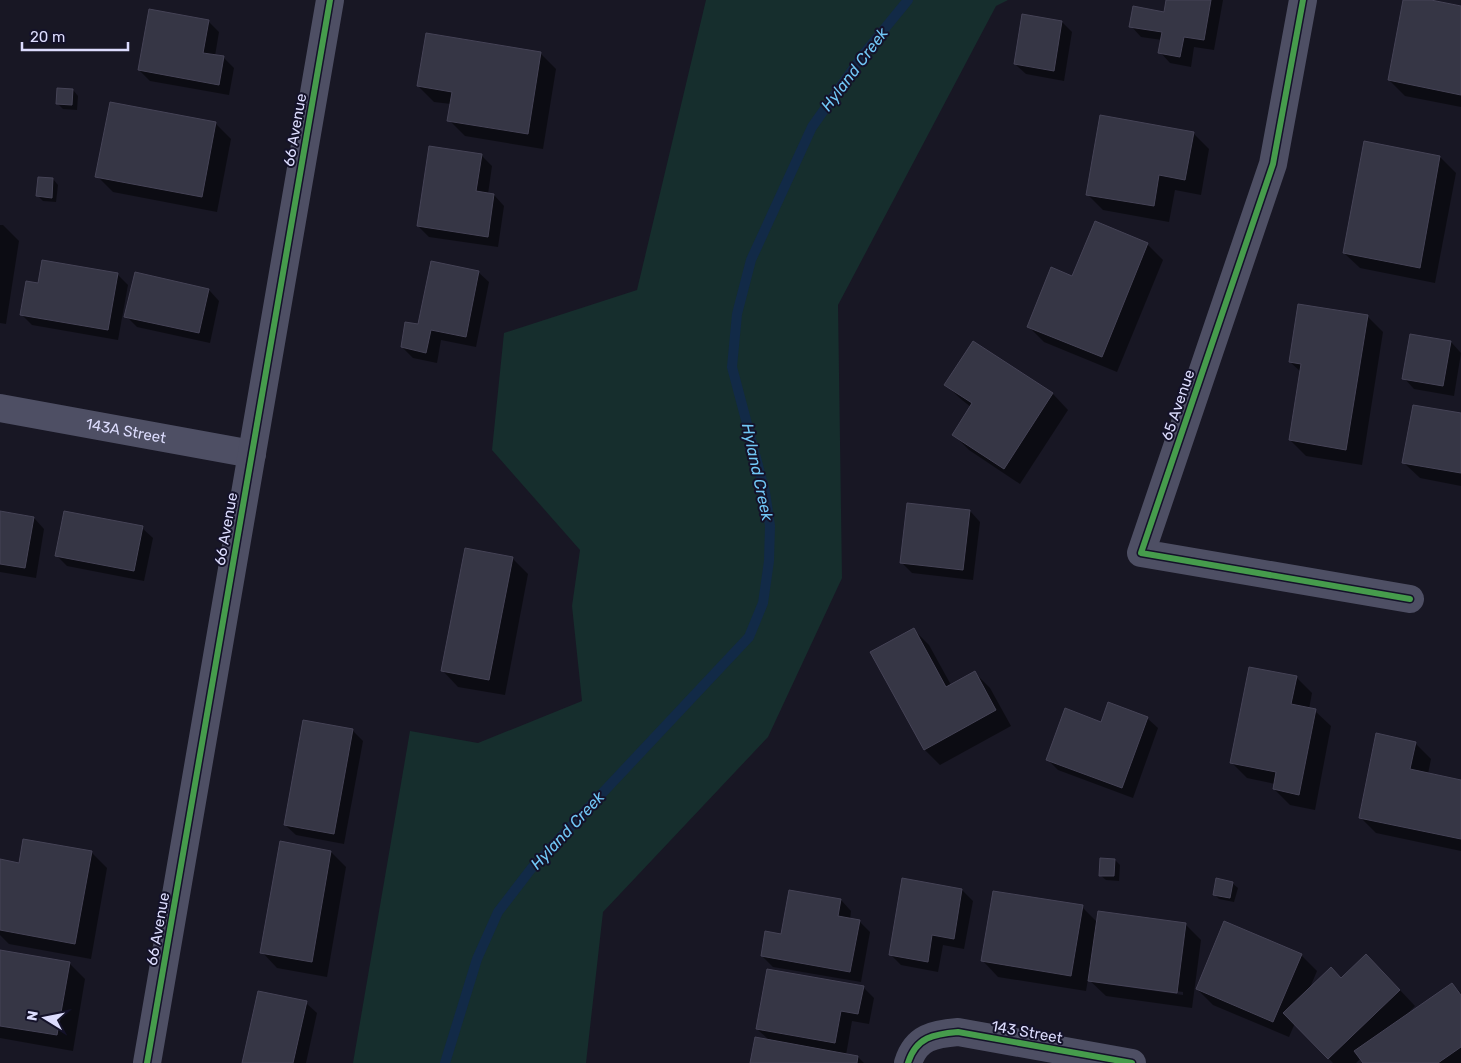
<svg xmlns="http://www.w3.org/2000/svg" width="1461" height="1063" viewBox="0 0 1461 1063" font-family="Rubik,sans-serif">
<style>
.green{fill:#162e2d}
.shadow{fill:#0007;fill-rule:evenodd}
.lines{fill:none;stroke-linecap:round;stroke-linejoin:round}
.stream{stroke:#122a47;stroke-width:10}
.building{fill:#363645;stroke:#454356}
.street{stroke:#4e4f64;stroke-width:28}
.cycleway-casing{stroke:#141229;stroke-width:9}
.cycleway{stroke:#469c4c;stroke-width:6}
.labels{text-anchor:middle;stroke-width:4;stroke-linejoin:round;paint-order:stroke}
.street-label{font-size:15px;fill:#dcdcfd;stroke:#141229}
.water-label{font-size:16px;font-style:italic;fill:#71c7f6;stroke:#141229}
</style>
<rect width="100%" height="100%" fill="#181724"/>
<!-- green -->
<path class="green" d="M706 0H1008L996 6 838 305 842 578 768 737 603 912 586 1063H353L410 731 478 743 582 701 572 606 580 550 492 450 504 333 637 290Z"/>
<!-- shadow -->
<g class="shadow">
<path d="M1168 0H1223L1214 50 1194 47 1191 67 1170 63 1160 52 1162 40 1141 37 1131 26 1165 14Z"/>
<path d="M1405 0H1425L1461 7V107L1405 96 1389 80Z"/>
<path d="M208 21 219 32 215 56 223 57 234 68 229 95 150 81 139 70Z"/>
<path d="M1062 22 1072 32 1064 81 1026 74 1015 64Z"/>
<path d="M540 53 556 69 543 149 465 136 449 120 451 104 434 102 418 86Z"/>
<path d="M73 90 78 96 77 110 63 109 58 104Z"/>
<path d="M215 123 231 139 217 212 113 192 97 176Z"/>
<path d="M1193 133 1209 149 1201 195 1175 190 1169 222 1103 210 1087 194Z"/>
<path d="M1365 143 1440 157 1456 173 1435 283 1360 268 1344 253Z"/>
<path d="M481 155 492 166 488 194 494 195 504 206 498 247 429 237 418 226Z"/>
<path d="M53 179 58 185 56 202 43 201 38 196Z"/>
<path d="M0 225H3L19 241 6 324 0 323Z"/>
<path d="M1147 244 1163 260 1117 372 1044 342 1028 326Z"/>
<path d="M478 272 489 282 476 347 441 340 437 363 413 358 402 347 419 326Z"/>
<path d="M136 273 209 290 219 301 210 343 137 327 126 316Z"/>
<path d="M117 274 128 285 118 340 32 325 21 314Z"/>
<path d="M1367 316 1383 332 1362 465 1306 456 1290 440 1301 372 1290 362Z"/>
<path d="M1411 335 1451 342 1461 353 1454 396 1414 389 1404 378Z"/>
<path d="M973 343 1053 394 1068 410 1020 484 969 450 953 434 971 407 962 400 946 385Z"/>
<path d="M1461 415V486L1420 478 1404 463Z"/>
<path d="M970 511 980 522 973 580 912 573 901 562Z"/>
<path d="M0 512 34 518 44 529 36 578 0 572Z"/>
<path d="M142 528 153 538 144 581 67 566 56 555Z"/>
<path d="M512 558 528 574 505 695 458 687 443 671Z"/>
<path d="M913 629 929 645 951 685 974 672 990 688 1011 726 940 765 925 750Z"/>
<path d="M1296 677 1312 693 1309 709 1315 711 1331 726 1315 810 1290 805 1274 789 1275 784 1247 778 1231 762Z"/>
<path d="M1147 718 1158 728 1133 798 1058 770 1047 759 1102 723Z"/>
<path d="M352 730 363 741 344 844 296 835 285 825Z"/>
<path d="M1415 743 1431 759 1428 774 1461 781V851L1376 833 1360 817Z"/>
<path d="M91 852 107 868 91 959 9 944 0 935V860L20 864Z"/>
<path d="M331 852 346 867 327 977 277 968 262 952Z"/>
<path d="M1115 860 1120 865 1119 881 1106 880 1100 875Z"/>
<path d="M903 880 962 890 973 901 964 949 943 945 938 972 901 965 890 954Z"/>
<path d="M1232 883 1238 888 1234 902 1219 899 1214 894Z"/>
<path d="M841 900 851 911 850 920 859 921 870 932 861 982 773 967 762 956 782 935Z"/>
<path d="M1082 907 1098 923 1185 924 1201 940 1192 1008 1106 996 1088 979 1086 991 998 977 983 961ZM1106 982 1183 992V995L1106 984Z"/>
<path d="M0 951 69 963 85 979 73 1051 0 1038Z"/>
<path d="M1301 955 1317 971 1309 990 1341 979 1382 971 1415 1006 1408 1013 1409 1014 1452 984 1461 993V1063H1364L1361 1058 1356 1063H1333L1295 1023 1289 1037 1213 1005 1197 989Z"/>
<path d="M863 987 874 998 869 1024 852 1021 846 1055 858 1057 864 1063H751L770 1041 757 1029Z"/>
<path d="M306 1003 317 1013 306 1063H243Z"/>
</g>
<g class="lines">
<!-- stream -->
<path class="stream" d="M445 1063 477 959 498 912 531 869 749 637 763 603 769 561 770 526 765 492 732 367 737 314 751 260 812 127 863 55 908 0"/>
</g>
<!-- building -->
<g class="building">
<path d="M1166 0H1211L1204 40 1184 37 1180 57 1158 53 1162 32 1129 27 1133 6 1164 12Z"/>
<path d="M1403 0H1431L1461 6V95L1388 80Z"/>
<path d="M149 9 209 20 203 53 224 56 219 85 138 70Z"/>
<path d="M1022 14 1062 21 1054 71 1014 64Z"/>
<path d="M426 33 541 52 528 134 447 121 452 92 417 86Z"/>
<path d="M57 88 73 89 72 105 56 104Z"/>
<path d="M110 102 216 122 202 197 95 177Z"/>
<path d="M1100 115 1194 132 1185 180 1159 175 1154 206 1086 195Z"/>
<path d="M1364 141 1440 156 1420 268 1343 253Z"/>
<path d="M429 146 482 154 476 191 494 194 488 237 417 226Z"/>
<path d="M38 177 53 178 52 198 36 196Z"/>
<path d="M1095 221 1148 243 1102 357 1027 327 1051 267 1072 276Z"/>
<path d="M42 260 118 273 108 330 20 315 26 281 38 283Z"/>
<path d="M431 261 479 271 466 337 431 330 426 353 401 347 405 322 418 324Z"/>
<path d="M135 272 209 289 199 333 124 317Z"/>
<path d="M1298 304 1368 315 1346 450 1289 440 1301 364 1289 362Z"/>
<path d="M1410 334 1451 341 1443 386 1402 379Z"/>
<path d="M973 341 1053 393 1004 469 952 435 972 403 944 385Z"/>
<path d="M1413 405 1461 413V473L1402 463Z"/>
<path d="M907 503 970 510 963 570 900 563Z"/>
<path d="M0 511 34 517 25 568 0 564Z"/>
<path d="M64 511 143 526 134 571 55 556Z"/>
<path d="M465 548 513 557 489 680 441 671Z"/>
<path d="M914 628 946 687 975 671 996 710 924 750 870 652Z"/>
<path d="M1249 667 1297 676 1291 704 1316 709 1299 795 1273 789 1276 772 1230 763Z"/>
<path d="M1108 702 1148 717 1122 788 1046 760 1065 708 1101 722Z"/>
<path d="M303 720 353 729 334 834 284 825Z"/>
<path d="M1376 733 1416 742 1410 769 1461 780V839L1359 818Z"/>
<path d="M23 839 92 851 75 944 0 930V859L19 863Z"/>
<path d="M280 841 331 851 312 962 260 953Z"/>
<path d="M1100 858 1115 859 1114 876H1099Z"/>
<path d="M902 878 962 889 954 939 932 935 928 962 889 955Z"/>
<path d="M1216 878 1233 882 1230 898 1213 895Z"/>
<path d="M789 890 841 899 838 916 860 920 850 972 761 956 765 931 781 934Z"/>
<path d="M993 891 1083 905 1071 976 981 961Z"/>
<path d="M1098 911 1186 923 1177 993 1088 981Z"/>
<path d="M1224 921 1302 954 1273 1022 1196 989Z"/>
<path d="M0 950 70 962 57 1035 0 1026Z"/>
<path d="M1366 954 1400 990 1328 1059 1283 1013 1331 967 1341 978Z"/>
<path d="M767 969 864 986 858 1014 841 1011 835 1043 756 1029Z"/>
<path d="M1452 983 1461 995V1047L1438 1063H1363L1354 1051Z"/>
<path d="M258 991 307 1001 293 1063H242Z"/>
<path d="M755 1037 858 1056 857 1063H750Z"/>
</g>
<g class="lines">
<!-- street -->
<g class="street">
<path d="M1303 0 1273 164 1141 553 1410 599"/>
<path id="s1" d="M0 408 252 454"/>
<path d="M147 1063 330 0"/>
<path d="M908 1063C916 1037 934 1034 958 1032L1132 1063"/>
</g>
<defs>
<g id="cycleway">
<path d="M1303 0 1273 164 1141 553 1410 599"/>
<path d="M147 1063 330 0"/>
<path d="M908 1063C916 1037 934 1034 958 1032L1132 1063"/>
</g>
</defs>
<!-- cycleway casing -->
<use href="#cycleway" class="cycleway-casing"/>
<!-- cycleway -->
<use href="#cycleway" class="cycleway"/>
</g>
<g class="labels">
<!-- street labels -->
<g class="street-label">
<text transform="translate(295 130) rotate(-80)" y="5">66 Avenue</text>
<text transform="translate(1178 405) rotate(-71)" y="5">65 Avenue</text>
<text dy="5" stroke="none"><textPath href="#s1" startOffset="128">143A Street</textPath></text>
<text transform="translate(226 529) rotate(-80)" y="5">66 Avenue</text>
<text transform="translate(158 929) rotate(-80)" y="5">66 Avenue</text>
<text transform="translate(1027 1032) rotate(10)" y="5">143 Street</text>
</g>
<!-- water labels -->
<g class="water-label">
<text transform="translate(854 69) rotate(-53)" y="6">Hyland Creek</text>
<text transform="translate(758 472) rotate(78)" y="6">Hyland Creek</text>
<text transform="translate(567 830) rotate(-47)" y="6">Hyland Creek</text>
</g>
</g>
<!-- north arrow -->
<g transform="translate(45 1018) rotate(280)" stroke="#141229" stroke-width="4" paint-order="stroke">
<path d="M0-4L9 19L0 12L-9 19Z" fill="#dcdcfd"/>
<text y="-8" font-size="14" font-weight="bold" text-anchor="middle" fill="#dcdcfd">N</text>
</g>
<!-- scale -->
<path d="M22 42v8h106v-8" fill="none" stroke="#dcdcfd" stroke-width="2.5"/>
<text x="30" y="42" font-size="15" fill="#dcdcfd" stroke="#141229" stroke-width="4" paint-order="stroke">20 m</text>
</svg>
